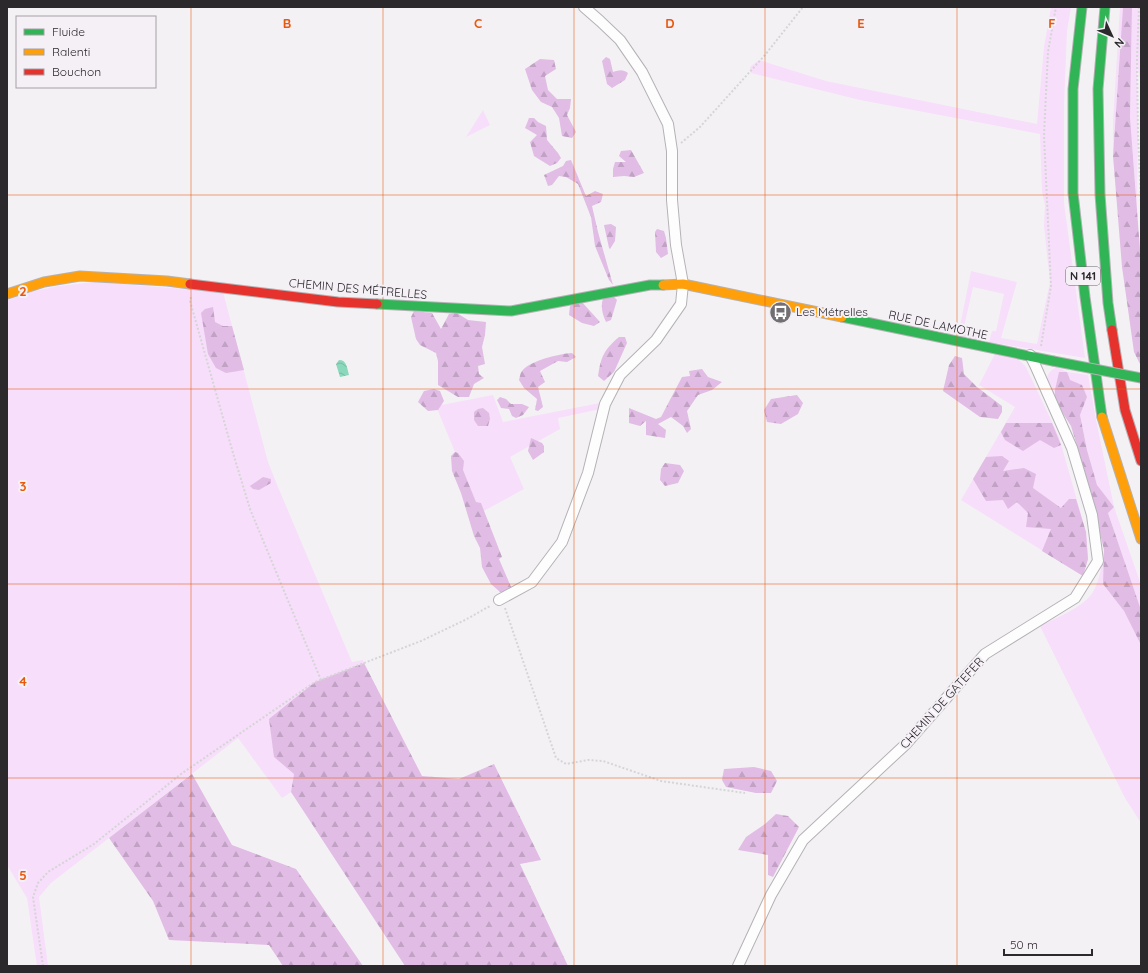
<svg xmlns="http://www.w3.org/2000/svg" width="1148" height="973" viewBox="0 0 1148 973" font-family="Quicksand,sans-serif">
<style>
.grass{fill:#f7defa}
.forest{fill:url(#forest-firs)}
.water{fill:url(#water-waves)}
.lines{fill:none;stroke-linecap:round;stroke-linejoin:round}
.street-casing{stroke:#b4b2b5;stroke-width:12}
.fast-casing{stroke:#b4b2b5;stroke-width:11}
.slow-casing{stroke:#b4b2b5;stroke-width:11}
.jam-casing{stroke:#b4b2b5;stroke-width:11}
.path{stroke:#d5d5d6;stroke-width:2;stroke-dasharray:2 2;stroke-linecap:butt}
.street{stroke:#fdfdfe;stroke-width:10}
.fast{stroke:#30b455;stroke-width:9}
.slow{stroke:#ff9f0a;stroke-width:9}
.jam{stroke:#e5322d;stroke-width:9}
.fast-bridge-casing{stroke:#b4b2b5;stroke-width:11;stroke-linecap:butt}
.fast-bridge{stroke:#30b455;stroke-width:9}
.grid{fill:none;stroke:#e8590c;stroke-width:1;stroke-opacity:0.55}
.labels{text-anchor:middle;stroke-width:4;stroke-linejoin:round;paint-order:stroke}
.shield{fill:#f5f0f6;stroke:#686569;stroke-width:1}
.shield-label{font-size:11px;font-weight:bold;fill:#2b292c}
.street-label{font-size:12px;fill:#2b292c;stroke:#f5f0f6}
.poi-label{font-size:12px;fill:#2b292c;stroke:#f5f0f6;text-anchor:start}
.grid-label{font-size:13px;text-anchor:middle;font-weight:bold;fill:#e8590c;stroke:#f5f0f6;stroke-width:4;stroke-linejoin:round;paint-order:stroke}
</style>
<defs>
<pattern id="forest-firs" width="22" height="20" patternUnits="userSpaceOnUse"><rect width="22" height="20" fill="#e1bce5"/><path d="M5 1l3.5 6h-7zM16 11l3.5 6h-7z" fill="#c1a2c5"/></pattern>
<pattern id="water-waves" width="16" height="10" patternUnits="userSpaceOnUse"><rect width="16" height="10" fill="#8bd9bc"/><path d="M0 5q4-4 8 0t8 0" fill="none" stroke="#78baa2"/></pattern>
</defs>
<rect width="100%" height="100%" fill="#f4f1f5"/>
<!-- grass -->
<g class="grass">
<path d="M1051 7H1071L1067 31 1064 104V203L1085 358 989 342 992 331H996L1004 294 973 287 964 327 983 330 981 340 958 336 971 271 1017 282 1001 338 1037 344 1050 282 1044 226 1045 205 1042 192 1040 134 860 100 751 73 750 67 759 60 826 81 1037 124 1044 47Z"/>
<path d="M1120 7H1123L1113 156V122Z"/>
<path d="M1132 7H1141V85L1137 63 1138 134 1137 207 1130 117Z"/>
<path d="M483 110 490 125 466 137Z"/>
<path d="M95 282 223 292 268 462 278 487 352 662 363 660 364 663 315 682 274 757 294 774 291 792 282 798 238 738 51 883 39 897 48 966H37L27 898 7 865V300L34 291 59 286Z"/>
<path d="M995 354 1018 359 1026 367 1059 437 1086 532 1088 559 1083 576 961 500 1015 407 979 385Z"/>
<path d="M1057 367 1067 372 1088 375 1096 420 1114 507 1141 585V610L1108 513 1114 507 1097 485 1087 450 1080 415 1087 397 1055 401C1049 387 1040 375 1057 367Z"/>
<path d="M493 395 503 422 600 403 601 409 558 418 560 429 510 457 524 489 480 513 436 406Z"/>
<path d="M1104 550 1103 584 1124 611 1141 645V823L1125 798 1040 626C1056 618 1084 607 1093 592 1100 580 1102 564 1104 550Z"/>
</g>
<!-- forest -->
<g class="forest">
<path d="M1123 7H1132L1130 117 1141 263V366L1134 352 1122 267 1113 156Z"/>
<path d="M606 57 610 59 613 72C619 70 623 69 628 73L625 80 612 88 607 84 602 61Z"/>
<path d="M540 59 554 60 556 69 545 76 548 90 557 99H571L570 108 567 115 576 132 572 138 562 136 559 118 552 107 541 102 532 90 525 69Z"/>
<path d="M529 118H534L538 122 546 126 547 140 558 153 561 158 557 163 550 166 534 156 530 142 537 135 525 128Z"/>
<path d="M631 150 644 173 634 177 624 176 613 177V169L615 162H626L619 156 621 151Z"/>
<path d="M571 160 586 196 595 191 603 194 601 202 592 206 598 232 613 285 609 280 595 246 591 217 578 184 566 177 559 176 552 185 548 186 544 175 563 166 566 161Z"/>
<path d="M611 224 616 227 615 241 610 249 609 248 604 225Z"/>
<path d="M657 229 664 231 666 238 668 254 661 258 656 252 655 232Z"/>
<path d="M612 295 617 300 611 320 606 322C602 313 600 305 604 296Z"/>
<path d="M581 301 600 322 594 326 582 323 569 315 570 306Z"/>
<path d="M213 307 215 322 223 326H232L244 370 226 373 216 368 208 354 201 313 205 309Z"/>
<path d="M414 311 432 313 441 329 449 314 457 313 468 320 486 322 485 335 482 347 485 364 478 366 479 374 484 378 474 384 469 397H458L438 385V361L436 353 420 345 416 339 411 317Z"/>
<path d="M619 337H625L627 343 614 372 604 381 598 376C601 356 604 350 619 337Z"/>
<path d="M572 353 576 357 567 362 558 361 540 371 545 382 538 387 543 407 538 411 535 410 537 399 524 388 519 380C520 377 520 373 522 371 531 360 559 354 572 353Z"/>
<path d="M955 356 962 358 964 374 977 387 1002 406V412L998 419 980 417 943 391 949 365Z"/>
<path d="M702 369 708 377 722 382 712 390 698 395 687 411 691 429 687 433 683 426 671 417 658 424 666 430 665 438 646 435V421L640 426 629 423V408L656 419 661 417 682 377 690 376 689 371Z"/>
<path d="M1059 372H1067L1070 380 1082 385 1087 397 1080 415 1087 450 1097 485 1114 507 1108 513 1141 610V645L1124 611 1103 584 1104 550 1085 472 1071 426 1055 401V390Z"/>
<path d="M434 389 440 391 444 401 438 410 428 411 418 402 424 391Z"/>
<path d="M797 395 803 403 798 414 781 424 767 422 764 410 771 399Z"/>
<path d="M500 397 506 399 511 404H522L529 407 523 415 516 418 512 416 509 409 501 408 497 400Z"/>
<path d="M483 408 489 413 490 419 488 426H478L474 420V412L478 409Z"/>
<path d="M1006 423H1052L1061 445 1054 448 1040 440 1023 451 1005 440 1001 432Z"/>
<path d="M531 438 542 443 544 446V452L533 460 528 451Z"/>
<path d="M455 452 458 453 464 461 463 470 476 502 481 503 502 557 499 559 512 589 507 593 500 592 491 584 482 567 480 548 474 536 461 493 452 471 451 456Z"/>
<path d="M1002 456 1009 461 1003 471 1024 468 1036 474 1033 488 1061 508 1069 499H1076L1086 532 1088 559 1083 576 1042 551 1051 529 1026 527 1028 513 1017 502 1008 509 1003 500 986 501 973 479 986 457Z"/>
<path d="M665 463 680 465 684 471 678 483 665 486 660 480 661 469Z"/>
<path d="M263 477 271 479V483L259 490 253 489 250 486Z"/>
<path d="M364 663 422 776 459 779 494 764 541 860 520 864 568 966H405L291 792 294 774 274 757 269 719 315 682Z"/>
<path d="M754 767 771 771 777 781 771 793H756L726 787 722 780 724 769Z"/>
<path d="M192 774 232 845 296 869 363 966H283L269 945 169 940 153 901 109 838Z"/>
<path d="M776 814 788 816 799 827 773 877 768 875V855L738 850 746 837 765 824Z"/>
</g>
<!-- water -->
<path class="water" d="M339 360C347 360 347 368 349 375L340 377 336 364Z"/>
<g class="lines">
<defs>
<g id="street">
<path d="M499 600 532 582 562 542 588 473 605 404 620 375 656 340 681 304 683 284 676 245 672 200V151L668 124 642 72 620 40 600 21 584 7"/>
<path d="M738 966 771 895 803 840 906 744 985 654 1075 598 1098 561 1092 515 1072 448 1035 365 1030 355"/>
</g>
<g id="fast">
<path d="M1082 7 1073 89V193L1085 297 1102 417"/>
<path d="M1105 7 1098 89 1100 194 1108 303 1112 330"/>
<path d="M377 304 511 311 650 285H663"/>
<path d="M842 317 1053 361"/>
</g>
<g id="slow">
<path d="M663 285 683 284 842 317"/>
<path d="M7 294 44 282 80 276 167 281 190 284"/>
<path d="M1102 417 1141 539"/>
</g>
<g id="jam">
<path d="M190 284 338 302 377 304"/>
<path d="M1112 330 1125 410 1141 461"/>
</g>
</defs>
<!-- street casing -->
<use href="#street" class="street-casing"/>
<!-- fast casing -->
<use href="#fast" class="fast-casing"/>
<!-- slow casing -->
<use href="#slow" class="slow-casing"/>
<!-- jam casing -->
<use href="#jam" class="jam-casing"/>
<!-- path -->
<g class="path">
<path d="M1139 7 1137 59 1138 134 1141 204"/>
<path d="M681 143 700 127 765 55 803 7"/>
<path d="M191 297 190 301 233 453 250 509 321 680"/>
<path d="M1041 346 1051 286 1044 135 1048 52 1056 7"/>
<path d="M505 608 556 758 566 764 588 760 603 761 661 781 745 793"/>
<path d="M43 966 33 897 38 883 48 872 94 844 181 774 315 682 421 641 465 620 490 606"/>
</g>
<!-- street -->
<use href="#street" class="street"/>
<!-- fast -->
<use href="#fast" class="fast"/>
<!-- slow -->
<use href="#slow" class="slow"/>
<!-- jam -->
<use href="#jam" class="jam"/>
<defs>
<path id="fast-bridge" d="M1053 361 1141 378"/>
</defs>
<!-- fast-bridge casing -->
<use href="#fast-bridge" class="fast-bridge-casing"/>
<!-- fast-bridge -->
<use href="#fast-bridge" class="fast-bridge"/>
</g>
<!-- grid -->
<path class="grid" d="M191 7V966M383 7V966M574 7V966M765 7V966M957 7V966M7 195H1141M7 389H1141M7 584H1141M7 778H1141"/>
<!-- icons -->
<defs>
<symbol id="bus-disc" viewBox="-11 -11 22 22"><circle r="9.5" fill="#716f72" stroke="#f5f0f6"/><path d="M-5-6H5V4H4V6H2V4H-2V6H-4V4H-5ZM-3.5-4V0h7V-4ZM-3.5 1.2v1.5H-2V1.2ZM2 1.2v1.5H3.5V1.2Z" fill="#fff"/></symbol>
</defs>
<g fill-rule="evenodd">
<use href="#bus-disc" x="768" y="300" width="25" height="25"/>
</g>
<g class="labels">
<!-- shield labels -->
<rect class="shield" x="1066" y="267" width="34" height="18" rx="3"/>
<g class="shield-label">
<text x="1083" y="280">N 141</text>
</g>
<!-- street labels -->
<g class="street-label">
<text transform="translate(358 289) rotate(5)" y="4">CHEMIN DES MÉTRELLES</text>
<text transform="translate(938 325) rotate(12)" y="4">RUE DE LAMOTHE</text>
<text transform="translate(942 703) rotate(-48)" y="4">CHEMIN DE GATEFER</text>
</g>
<!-- poi labels -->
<g class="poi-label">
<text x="796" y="316">Les Métrelles</text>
</g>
</g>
<g class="grid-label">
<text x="287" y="28">B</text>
<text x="478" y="28">C</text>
<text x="670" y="28">D</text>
<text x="861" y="28">E</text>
<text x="1052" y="28">F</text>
<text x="23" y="296">2</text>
<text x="23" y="491">3</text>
<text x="23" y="686">4</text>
<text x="23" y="880">5</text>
</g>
<!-- border -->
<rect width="1148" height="973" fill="none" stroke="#2b292c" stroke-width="16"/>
<!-- legend -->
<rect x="16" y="16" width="140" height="72" fill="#f5f0f6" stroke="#a4a0a5"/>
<rect x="24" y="29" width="20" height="6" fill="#30b455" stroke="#a4a0a5"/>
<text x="52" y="36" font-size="12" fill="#2b292c">Fluide</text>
<rect x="24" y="49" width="20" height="6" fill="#ff9f0a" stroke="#a4a0a5"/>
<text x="52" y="56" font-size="12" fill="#2b292c">Ralenti</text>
<rect x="24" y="69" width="20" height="6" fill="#e5322d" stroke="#a4a0a5"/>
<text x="52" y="76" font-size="12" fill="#2b292c">Bouchon</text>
<!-- north arrow -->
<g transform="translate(1112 36) rotate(134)" stroke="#f5f0f6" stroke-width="3" paint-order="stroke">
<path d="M0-3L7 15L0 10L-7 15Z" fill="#2b292c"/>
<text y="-6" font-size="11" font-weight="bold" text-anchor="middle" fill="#2b292c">N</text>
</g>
<!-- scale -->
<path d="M1004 949v6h88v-6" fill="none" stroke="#2b292c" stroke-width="2"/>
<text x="1010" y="949" font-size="12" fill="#2b292c" stroke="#f5f0f6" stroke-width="3" paint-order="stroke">50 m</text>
</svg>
